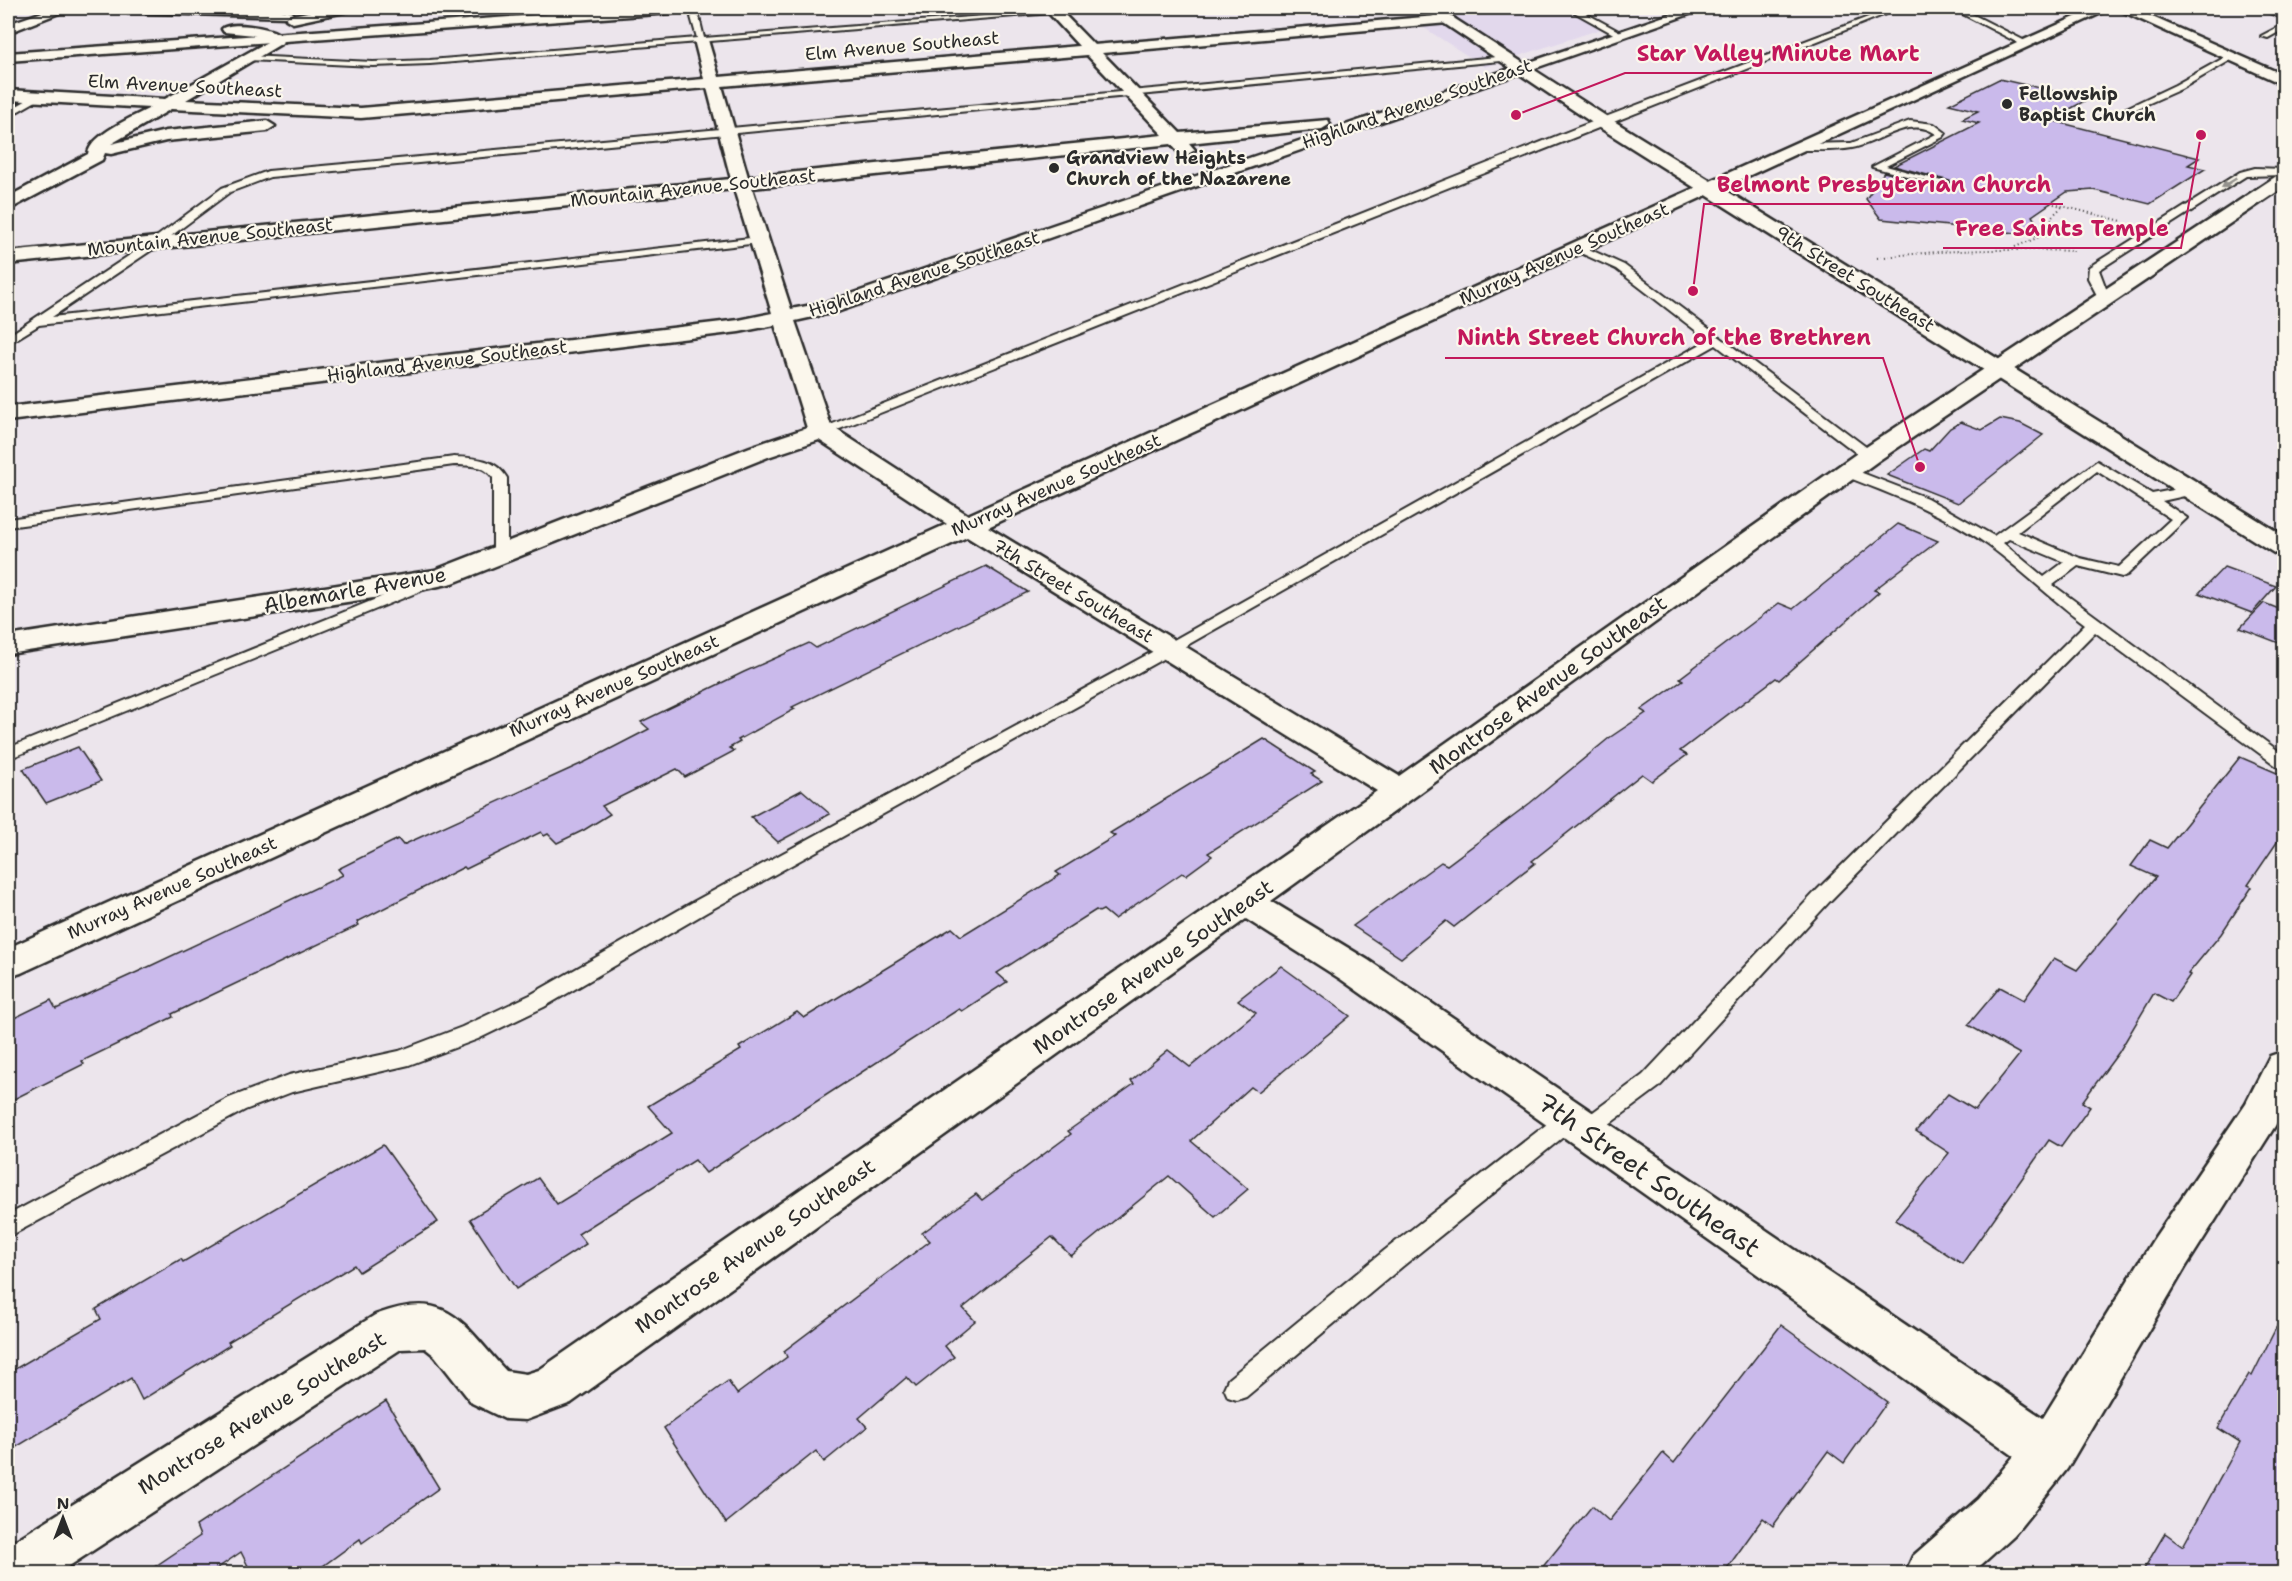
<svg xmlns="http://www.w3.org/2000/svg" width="2292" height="1581" viewBox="0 0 2292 1581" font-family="'Shantell Sans',sans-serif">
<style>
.built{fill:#e2d8ec}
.building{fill:#cabaeb;stroke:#2b2b2b;stroke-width:1.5}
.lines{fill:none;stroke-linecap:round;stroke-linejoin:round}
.lane-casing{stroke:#2b2b2b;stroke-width:4}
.street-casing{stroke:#2b2b2b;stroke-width:5}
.secondary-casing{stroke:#2b2b2b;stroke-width:5}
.primary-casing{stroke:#2b2b2b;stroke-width:5}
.path{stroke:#2b2b2b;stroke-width:2;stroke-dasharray:1 3;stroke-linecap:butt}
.lane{fill:#fbf7ec;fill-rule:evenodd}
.street{fill:#fbf7ec;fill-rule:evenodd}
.secondary{fill:#fbf7ec;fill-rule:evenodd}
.primary{fill:#fbf7ec;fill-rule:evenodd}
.oneway{fill:#93918c}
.poi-dot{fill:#2b2b2b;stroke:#fbf7ec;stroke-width:2}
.labels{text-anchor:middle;stroke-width:4.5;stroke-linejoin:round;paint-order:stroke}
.far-street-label{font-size:18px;fill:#2b2b2b;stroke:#fbf7ec}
.far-poi-label{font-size:18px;font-weight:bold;fill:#2b2b2b;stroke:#fbf7ec;text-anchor:start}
.street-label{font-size:21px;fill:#2b2b2b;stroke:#fbf7ec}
.near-street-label{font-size:26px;fill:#2b2b2b;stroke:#fbf7ec}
.leader{fill:none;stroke:#c2185b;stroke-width:2}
.callout-dot{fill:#c2185b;stroke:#fbf7ec;stroke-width:2}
.callout-label{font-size:22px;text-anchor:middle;font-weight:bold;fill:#c2185b;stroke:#fbf7ec;stroke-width:4.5;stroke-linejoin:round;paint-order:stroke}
</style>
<rect width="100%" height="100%" fill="#ece5ec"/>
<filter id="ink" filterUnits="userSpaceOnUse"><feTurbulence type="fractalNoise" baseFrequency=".0167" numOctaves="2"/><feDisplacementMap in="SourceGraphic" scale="12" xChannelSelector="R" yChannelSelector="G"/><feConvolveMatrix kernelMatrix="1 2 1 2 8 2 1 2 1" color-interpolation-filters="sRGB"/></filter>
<g filter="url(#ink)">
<!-- built -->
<path class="built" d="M1393 8H1565L1604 28 1485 67Z"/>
<!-- building -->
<g class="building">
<path d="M1999 79 2088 99 2050 120 2199 158 2188 165 2205 169 2150 204 2094 190 2067 192 2032 216 2045 236 1881 219 1866 199 1884 172 1950 189V181L1894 166 1979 123 1962 119 1978 111 1949 104Z"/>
<path d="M2000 419 2020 423 2043 435 1958 503 1887 475 1924 449 1929 451 1950 428 1961 422 1982 430Z"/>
<path d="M1898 524 1938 541 1874 590 1879 592 1779 680 1776 678 1680 751 1687 755 1652 781 1642 774 1532 861 1535 863 1454 927 1446 921 1401 958 1353 926 1441 862 1447 865 1530 803 1609 738 1646 713 1641 710 1683 680 1680 678 1779 603 1793 609Z"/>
<path d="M986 566 1028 592 792 707 795 709 738 740 740 742 729 748 734 751 685 777 677 769 602 806 610 814 584 830 557 843 548 834 544 836 541 832 466 869 464 867 357 922 359 925 172 1014 173 1017 82 1061 84 1064 8 1102V1021L51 1000 56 1009 146 968 343 875 338 869 398 839 403 845 585 762 649 729 641 722 744 672 809 643 816 648Z"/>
<path d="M2224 567 2276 586 2252 613 2199 593Z"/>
<path d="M2264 603 2284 611V645L2240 628Z"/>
<path d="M1264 739 1315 772 1311 774 1322 781 1208 853 1212 856 1186 875 1182 873 1114 919 1103 910 1099 912 1096 910 997 973 1007 982 962 1011 959 1009 706 1173 695 1160 578 1234 586 1244 516 1289 470 1219 538 1178 557 1204 672 1133 648 1106 741 1050 739 1047 797 1012 804 1018 952 928 961 936 1060 875 1056 872 1115 836 1110 833Z"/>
<path d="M78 747 101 781 46 803 23 769Z"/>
<path d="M2240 757 2284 776V832L2248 885 2252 887 2221 934 2188 974 2190 975 2171 1002 2154 993 2119 1052 2082 1102 2090 1107 2061 1147 2049 1140 1962 1264 1895 1220 1949 1153 1916 1131 1948 1094 1975 1110 2020 1054 1968 1025 2000 987 2024 1000 2054 958 2077 970 2156 877 2131 866 2150 840 2167 848Z"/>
<path d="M802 790 830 814 778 842 751 817Z"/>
<path d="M1281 966 1350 1016 1258 1092 1251 1087 1191 1141 1248 1189 1215 1217 1169 1176 1071 1256 1052 1237 963 1308 975 1321 945 1346 954 1357 916 1387 907 1377 859 1418 867 1427 824 1462 816 1451 726 1523 664 1428 728 1381 737 1394 787 1357 784 1351 930 1241 922 1233 976 1194 982 1200 1071 1134 1068 1131 1134 1084 1131 1081 1168 1050 1190 1067 1256 1013 1238 1000Z"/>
<path d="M383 1145 438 1222 359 1272 354 1265 228 1342 230 1345 142 1400 131 1378 8 1452V1373L101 1319 96 1309 181 1259 183 1262Z"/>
<path d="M2284 1312V1574H2141L2165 1533 2183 1546 2240 1442 2218 1428 2249 1374 2252 1376Z"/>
<path d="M1781 1325 1887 1402 1844 1463 1828 1451 1773 1526 1763 1518 1723 1574H1537L1592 1506 1609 1521 1663 1453 1674 1463Z"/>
<path d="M386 1401 439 1488 362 1543 360 1539 312 1574H252L241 1552 209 1574H144L200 1536 196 1526Z"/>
</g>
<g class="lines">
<defs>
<g id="lane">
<path d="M1087 8H1113L430 64 373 66 248 60 244 58 248 56 373 62 430 60 697 38 691 17 695 15 699 17 704 38Z"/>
<path d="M1567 8H1576L1624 34 1617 36Z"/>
<path d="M1892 8H1901L827 434 822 435 815 431 1579 127Z"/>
<path d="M1951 8H1960L2031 44 2024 46Z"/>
<path d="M2257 8H2266L2284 15V19Z"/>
<path d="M2284 24V29L2268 38 2261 36Z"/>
<path d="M2229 55 2236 57 2181 89 2127 113 2120 111 2175 85Z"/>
<path d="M1508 56 1511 60 270 177 230 192 159 245 52 317 759 237 764 240 759 243 39 325 8 344V336L151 241 222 188 268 171Z"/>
<path d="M36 95 43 97 8 117V111Z"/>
<path d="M1910 121 1934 124 1946 133 1943 137 1886 166 1949 183V187L1872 167 1936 134C1909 115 1880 143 1852 148 1836 151 1818 150 1801 150L1796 147 1801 144 1851 143Z"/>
<path d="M2255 168 2284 169V175L2246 176 2099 270 2110 299 2100 301 2088 278 2089 267 2240 172Z"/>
<path d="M1574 246H1582L1624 265 1874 453V459H1864L1716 345 1175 652 707 912 544 1007 478 1039 409 1065 292 1092 245 1110 8 1237V1215L229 1098 289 1075 399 1051 462 1027 530 995 693 902 1163 646 1708 340 1616 269 1574 250Z"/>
<path d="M454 457C475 458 495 458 507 478V555L505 558 500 559 493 555V478C484 464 469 466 454 465L8 527V519Z"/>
<path d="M2097 461 2152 494 2193 486 2200 490 2198 493 2162 501 2187 518 2127 575 2122 577 2078 566 2053 585 2284 755V769L2278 767 2095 632 1831 900 1659 1087 1608 1125 1562 1138 1403 1266 1246 1397 1237 1400 1228 1397 1224 1388 1228 1379 1385 1250 1547 1124 1593 1112 1643 1075 1817 890 2085 624C2051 599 2022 570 1988 545 1943 513 1893 495 1842 475V469H1852L1927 498 1994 536ZM2097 471 2171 519 2119 567 2080 558 2018 532ZM2009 539 2064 562 2044 577 2003 543Z"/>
<path d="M423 580 428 582 431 585 428 588 8 759V748Z"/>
</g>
<g id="street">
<path d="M54 8H72L8 33V24Z"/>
<path d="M116 8C136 6 285 5 293 13L286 17 123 12Z"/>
<path d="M1044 8H1058L1094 45 1448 15 1455 19 1448 23 1102 53 1180 133 1328 120 1330 124 1322 129 1189 143 1195 150 1186 155 1180 154 1171 144 752 188 791 309 828 302 1688 8H1707L840 311 795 321 831 426 968 515 2095 8H2112L988 527 1399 776 1860 451 2278 175 2284 174V187L1878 461 1271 901 1368 960 2043 1418 2153 1240 2246 1103 2270 1056 2284 1051V1108L2275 1126 2185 1268 2067 1469 2014 1535 1971 1574H1905L1913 1556 1978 1499 2014 1456 1342 980 1246 919 571 1403 526 1420 505 1419 472 1403 435 1356 425 1348 401 1349 57 1574H8V1545L375 1315C449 1287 461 1323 506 1371L526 1374 539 1370 1377 791 967 537 21 973 8 977V948L947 524 819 440 768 457 453 583 406 593 8 654V636L435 570 750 447 807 428 775 325 739 332 8 421V407L739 320 772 313 734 189 8 264V252L731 179 707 88 361 118 171 109 111 144 166 131 267 121 275 126 267 131 166 141 111 154 105 153 102 160 8 210V197L88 154C90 135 133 117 150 108L8 100V90L165 99 269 41 254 35 224 32 222 29C230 21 269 27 279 34 280 35 283 41 284 42L186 100 361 108 704 79 694 40 701 36 708 40 719 77 1079 46ZM1087 55 1163 135 748 177 722 86Z"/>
<path d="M2115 8H2132L2284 75V85Z"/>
</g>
<path id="secondary" d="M1421 8H1437L1455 19 1609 118 2284 536V555L2274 553 1597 126Z"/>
<g id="primary">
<path d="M327 8H351L349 11 293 23 286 19 288 16Z"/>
<path d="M635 8H692L685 12 8 61V53Z"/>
</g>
</defs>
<!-- lane casing -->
<use href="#lane" class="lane-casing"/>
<!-- street casing -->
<use href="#street" class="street-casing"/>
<!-- secondary casing -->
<use href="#secondary" class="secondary-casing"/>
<!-- primary casing -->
<use href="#primary" class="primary-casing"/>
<!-- path -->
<g class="path">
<path d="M2050 203 2122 221"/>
<path d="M2015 247 2056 230 2051 217 2062 207"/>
<path d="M1877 258C1943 249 2009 249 2076 251"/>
</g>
<!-- lane -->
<use href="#lane" class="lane"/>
<!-- street -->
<use href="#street" class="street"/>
<!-- secondary -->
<use href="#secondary" class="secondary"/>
<!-- primary -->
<use href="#primary" class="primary"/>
</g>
<!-- one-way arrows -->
<defs><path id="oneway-solid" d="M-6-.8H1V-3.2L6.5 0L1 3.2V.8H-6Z" transform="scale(1.5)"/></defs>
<use class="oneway" href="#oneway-solid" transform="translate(2229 183) rotate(148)"/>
</g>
<!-- markers -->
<g class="poi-dot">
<circle cx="2007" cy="104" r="6"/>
<circle cx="1054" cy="168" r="6"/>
</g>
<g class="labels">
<!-- far-street labels -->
<g class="far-street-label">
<text transform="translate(902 46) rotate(-5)" y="6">Elm Avenue Southeast</text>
<text transform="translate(185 86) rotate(3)" y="6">Elm Avenue Southeast</text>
<text transform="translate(1417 104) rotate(-19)" y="6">Highland Avenue Southeast</text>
<text transform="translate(693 188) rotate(-6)" y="6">Mountain Avenue Southeast</text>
<text transform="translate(210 237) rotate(-6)" y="6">Mountain Avenue Southeast</text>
<text transform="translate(1564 254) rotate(-24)" y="6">Murray Avenue Southeast</text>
<text transform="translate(924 274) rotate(-18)" y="6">Highland Avenue Southeast</text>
<text transform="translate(1855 279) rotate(32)" y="6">9th Street Southeast</text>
<text transform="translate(447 361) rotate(-7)" y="6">Highland Avenue Southeast</text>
<text transform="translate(1056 485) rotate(-24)" y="6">Murray Avenue Southeast</text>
<text transform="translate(1073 591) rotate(31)" y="6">7th Street Southeast</text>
<text transform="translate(614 686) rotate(-24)" y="6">Murray Avenue Southeast</text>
<text transform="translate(172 888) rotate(-24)" y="6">Murray Avenue Southeast</text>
</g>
<!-- far-poi labels -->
<g class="far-poi-label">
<text x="2019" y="100">Fellowship<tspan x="2019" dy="21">Baptist Church</tspan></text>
<text x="1066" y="164">Grandview Heights<tspan x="1066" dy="21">Church of the Nazarene</tspan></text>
</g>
<!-- street labels -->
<g class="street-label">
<text transform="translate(355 590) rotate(-10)" y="7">Albemarle Avenue</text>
<text transform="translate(1548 685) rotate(-36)" y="7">Montrose Avenue Southeast</text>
<text transform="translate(1153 967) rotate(-35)" y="7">Montrose Avenue Southeast</text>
<text transform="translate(755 1246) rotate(-35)" y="7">Montrose Avenue Southeast</text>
<text transform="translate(262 1413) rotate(-32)" y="7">Montrose Avenue Southeast</text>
</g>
<!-- near-street labels -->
<g class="near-street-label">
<text transform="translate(1649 1175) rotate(35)" y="9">7th Street Southeast</text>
</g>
</g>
<!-- callouts -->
<path class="leader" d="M1516 115L1625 73H1932M1693 291L1704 204H2063M2201 135L2181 248H1943M1920 467L1883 358H1445"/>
<g class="callout-dot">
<circle cx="1516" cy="115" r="6"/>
<circle cx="1693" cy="291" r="6"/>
<circle cx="2201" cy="135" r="6"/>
<circle cx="1920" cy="467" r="6"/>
</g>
<g class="callout-label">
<text x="1778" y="61">Star Valley Minute Mart</text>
<text x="1884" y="192">Belmont Presbyterian Church</text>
<text x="2062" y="236">Free Saints Temple</text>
<text x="1664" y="345">Ninth Street Church of the Brethren</text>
</g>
<!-- margin -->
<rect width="2292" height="1581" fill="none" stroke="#fbf7ec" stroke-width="30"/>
<rect x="15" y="15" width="2262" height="1551" fill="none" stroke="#2b2b2b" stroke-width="2" filter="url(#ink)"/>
<!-- north arrow -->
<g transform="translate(63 1518)" stroke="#fbf7ec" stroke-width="4.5" paint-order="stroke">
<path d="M0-4.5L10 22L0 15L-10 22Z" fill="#2b2b2b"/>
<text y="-9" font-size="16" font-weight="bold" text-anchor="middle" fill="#2b2b2b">N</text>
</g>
</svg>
